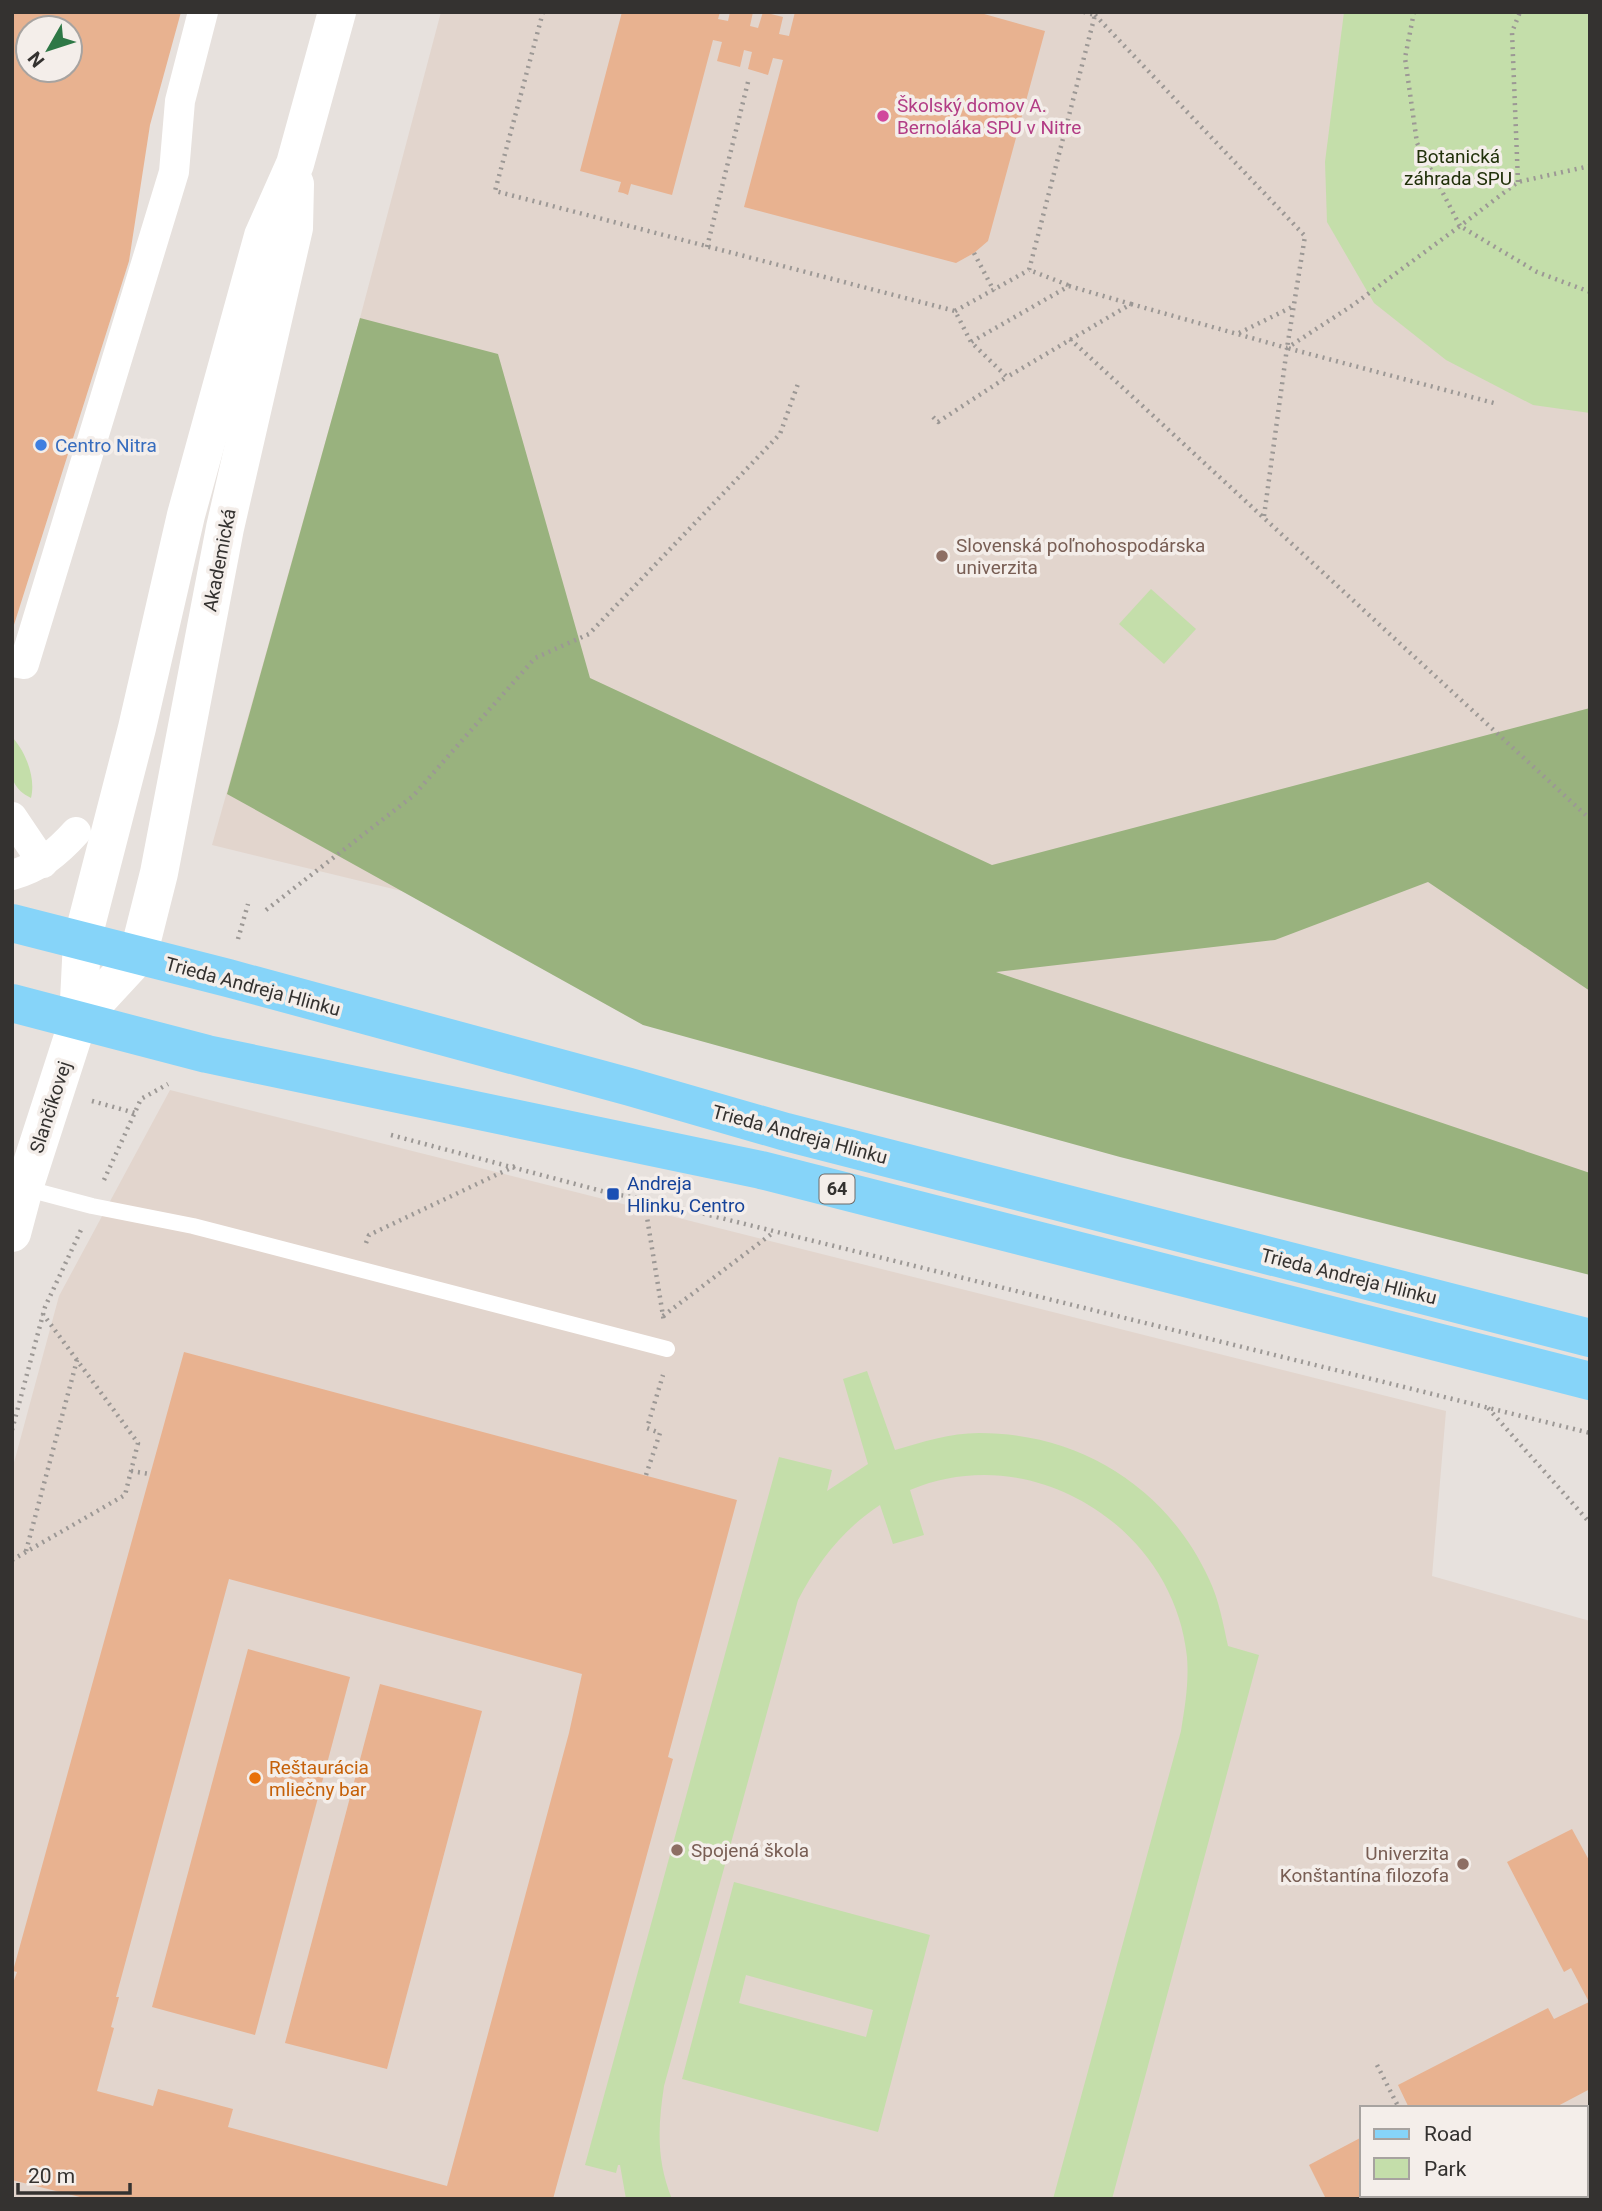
<svg xmlns="http://www.w3.org/2000/svg" width="1602" height="2211" viewBox="0 0 1602 2211" font-family="Roboto,sans-serif">
<style>
.built{fill:#e2d5cd;fill-rule:evenodd}
.green{fill:#c4deaa;fill-rule:evenodd}
.forest{fill:#99b27e}
.building{fill:#e8b290;fill-rule:evenodd}
.lines{fill:none;stroke-linecap:round;stroke-linejoin:round}
.path{stroke:#9c9895;stroke-width:4.5;stroke-dasharray:2 5;stroke-linecap:butt}
.lane{stroke:#fff;stroke-width:16}
.street{stroke:#fff;stroke-width:30}
.secondary{stroke:#fff;stroke-width:38}
.primary{stroke:#86d4f9;stroke-width:38}
.hotel-dot{fill:#d1479c;stroke:#f4eeea;stroke-width:2.5}
.shop-dot{fill:#3f7fe0;stroke:#f4eeea;stroke-width:2.5}
.education-dot{fill:#8d6e63;stroke:#f4eeea;stroke-width:2.5}
.transit-dot{fill:#1a4fb4;stroke:#f4eeea;stroke-width:2.5}
.food-dot{fill:#e8710a;stroke:#f4eeea;stroke-width:2.5}
.labels{text-anchor:middle;stroke-width:7;stroke-linejoin:round;paint-order:stroke}
.shield{fill:#f4eeea;stroke:#6e6a68;stroke-width:2}
.shield-label{font-size:18px;font-weight:bold;fill:#343230}
.hotel-label{font-size:19px;fill:#b23c85;stroke:#f4eeea;text-anchor:start}
.park-label{font-size:19px;fill:#21310a;stroke:#f4eeea}
.shop-label{font-size:19px;fill:#366cbe;stroke:#f4eeea;text-anchor:start}
.education-label{font-size:19px;fill:#785e54;stroke:#f4eeea;text-anchor:start}
.street-label{font-size:19px;fill:#343230;stroke:#f4eeea}
.transit-label{font-size:19px;fill:#164399;stroke:#f4eeea;text-anchor:start}
.food-label{font-size:19px;fill:#c56008;stroke:#f4eeea;text-anchor:start}
</style>
<rect width="100%" height="100%" fill="#e7e1dd"/>
<!-- built -->
<g class="built">
<path d="M441 12H1590V1187L703 964 212 845 360 318Z"/>
<path d="M170 1090 1446 1411 1432 1576 1590 1621V2199H12V1470L59 1296ZM1362 2108H1586V2195H1362Z"/>
</g>
<!-- green -->
<g class="green">
<path d="M1344 12H1590V413L1533 405 1446 360 1374 303 1327 222 1325 162Z"/>
<path d="M1151 589 1196 629 1164 664 1119 624Z"/>
<path d="M12 737C26 752 36 778 31 798 4 785 12 763 12 737Z"/>
<path d="M867 1371 895 1450C923 1442 950 1433 979 1433 1079 1433 1167 1487 1209 1579 1219 1600 1223 1623 1228 1646L1259 1655 1112 2199H1053L1181 1731C1185 1706 1189 1683 1187 1657 1174 1527 1032 1438 910 1490L924 1535 893 1544 880 1505C842 1530 819 1561 798 1600L664 2086C658 2126 656 2160 672 2199H626L620 2165H618L616 2173 585 2165 779 1457 832 1470 827 1491 868 1464 843 1379Z"/>
<path d="M734 1882 930 1935 878 2132 682 2079ZM746 1975 873 2010 866 2037 739 2003Z"/>
</g>
<!-- forest -->
<path class="forest" d="M360 318 498 354 590 678 992 865 1590 708V991L1428 882 1275 940 996 972 1590 1173V1275L1120 1157 643 1025 227 794Z"/>
<!-- building -->
<g class="building">
<path d="M12 12H181L150 125 129 261 13 628ZM28 28H70V70H28Z"/>
<path d="M622 12H720L718 19 728 21 730 12H753L750 26 758 28 763 12 783 17 779 34 789 36 795 12H977L1045 31 988 241 974 253 956 263 744 207 783 60 773 58 768 75 748 69 752 52 744 50 740 67 717 61 722 42 713 40 672 195 631 184 628 195 623 193 618 192 621 182 580 171Z"/>
<path d="M184 1352 737 1500 668 1757 673 1759 553 2199H88L12 2180V1986L17 1972 13 1971ZM229 1579 582 1674 569 1733 447 2186 228 2127 233 2109 158 2089 153 2106 97 2091 114 2028 111 2027 119 1997H116Z"/>
<path d="M248 1649 350 1677 255 2035 152 2007Z"/>
<path d="M380 1684 482 1711 387 2069 285 2043Z"/>
<path d="M1572 1829 1590 1862V2089L1554 2108H1409L1398 2085 1548 2008 1554 2019 1589 2002 1571 1968 1564 1972 1507 1862Z"/>
<path d="M1362 2137V2195H1405L1407 2199H1326L1309 2165Z"/>
</g>
<g class="lines">
<!-- path -->
<g class="path">
<path d="M543 12 495 191 955 311 971 342"/>
<path d="M1414 12 1405 58 1417 143 1460 226 1518 182 1590 166"/>
<path d="M1095 15 1305 236 1287 348 1494 403"/>
<path d="M1518 182 1512 32 1520 12"/>
<path d="M707 247 749 78"/>
<path d="M974 253 994 291"/>
<path d="M1068 285 1029 270 1095 15 1084 12"/>
<path d="M1069 286 1131 304 1007 377 971 342Z"/>
<path d="M1131 304 1287 348 1353 305 1460 226 1537 272 1590 292"/>
<path d="M955 311 1029 270"/>
<path d="M1239 333 1294 306"/>
<path d="M1070 339 1590 819"/>
<path d="M933 417 938 422 1007 377"/>
<path d="M1264 516 1287 348"/>
<path d="M266 910 413 796 535 658 589 634 780 434 799 381"/>
<path d="M238 939 248 904"/>
<path d="M92 1101 135 1113"/>
<path d="M391 1135 613 1194 644 1199 1590 1433"/>
<path d="M104 1180 141 1099 168 1084"/>
<path d="M644 1199 664 1322"/>
<path d="M366 1243 369 1235 515 1166"/>
<path d="M663 1316 774 1232"/>
<path d="M1488 1408 1590 1523"/>
<path d="M12 1430 45 1307 81 1230"/>
<path d="M131 1471 150 1474"/>
<path d="M646 1475 660 1433 647 1428 663 1375"/>
<path d="M26 1551 77 1360"/>
<path d="M12 1560 125 1495 138 1443 43 1314"/>
<path d="M1377 2065 1399 2108"/>
<path d="M1586 2115 1590 2113"/>
<path d="M1444 2195 1446 2199"/>
</g>
<!-- lane -->
<path class="lane" d="M24 1188 92 1206 193 1226 667 1349"/>
<!-- street -->
<g class="street">
<path d="M12 662 24 664 174 172 180 101 203 12"/>
<path d="M12 817 43 863"/>
<path d="M12 875C40 867 57 853 76 832"/>
</g>
<!-- secondary -->
<g class="secondary">
<path d="M78 1021 138 956 159 873 225 528 294 228 295 184"/>
<path d="M12 1233 24 1188 78 1021 82 941 137 728 186 515 263 236 295 164 337 12"/>
</g>
<!-- primary -->
<g class="primary">
<path d="M12 923 228 978 630 1087 786 1132 1590 1338"/>
<path d="M12 1003 207 1054 761 1170 1590 1381"/>
</g>
</g>
<!-- markers -->
<circle class="hotel-dot" cx="883" cy="116" r="7"/>
<circle class="shop-dot" cx="41" cy="445" r="7"/>
<g class="education-dot">
<circle cx="942" cy="556" r="7"/>
<circle cx="677" cy="1850" r="7"/>
<circle cx="1463" cy="1864" r="7"/>
</g>
<rect class="transit-dot" x="606" y="1187" width="14" height="14" rx="3.5"/>
<circle class="food-dot" cx="255" cy="1778" r="7"/>
<g class="labels">
<!-- shield labels -->
<rect class="shield" x="819.5" y="1174.5" width="35" height="29" rx="5"/>
<g class="shield-label">
<text x="837" y="1195">64</text>
</g>
<!-- hotel labels -->
<g class="hotel-label">
<text x="897" y="112">Školský domov A.<tspan x="897" dy="22">Bernoláka SPU v Nitre</tspan></text>
</g>
<!-- park labels -->
<g class="park-label">
<text x="1458" y="163">Botanická<tspan x="1458" dy="22">záhrada SPU</tspan></text>
</g>
<!-- shop labels -->
<g class="shop-label">
<text x="55" y="452">Centro Nitra</text>
</g>
<!-- education labels -->
<g class="education-label">
<text x="956" y="552">Slovenská poľnohospodárska<tspan x="956" dy="22">univerzita</tspan></text>
<text x="691" y="1857">Spojená škola</text>
<text x="1449" y="1860" text-anchor="end">Univerzita<tspan x="1449" dy="22">Konštantína filozofa</tspan></text>
</g>
<!-- street labels -->
<g class="street-label">
<text transform="translate(219 560) rotate(-79)" y="7">Akademická</text>
<text transform="translate(253 986) rotate(15)" y="7">Trieda Andreja Hlinku</text>
<text transform="translate(50 1107) rotate(-72)" y="7">Slančíkovej</text>
<text transform="translate(800 1134) rotate(15)" y="7">Trieda Andreja Hlinku</text>
<text transform="translate(1349 1276) rotate(14)" y="7">Trieda Andreja Hlinku</text>
</g>
<!-- transit labels -->
<g class="transit-label">
<text x="627" y="1190">Andreja<tspan x="627" dy="22">Hlinku, Centro</tspan></text>
</g>
<!-- food labels -->
<g class="food-label">
<text x="269" y="1774">Reštaurácia<tspan x="269" dy="22">mliečny bar</tspan></text>
</g>
</g>
<!-- border -->
<rect width="1602" height="2211" fill="none" stroke="#343230" stroke-width="28"/>
<!-- legend -->
<rect x="1360" y="2106" width="228" height="91" fill="#f4eeea" stroke="#a7a3a0" stroke-width="2"/>
<rect x="1374" y="2129" width="35" height="10" fill="#86d4f9" stroke="#a7a3a0" stroke-width="2"/>
<text x="1424" y="2141" font-size="21" fill="#343230">Road</text>
<rect x="1374" y="2158" width="35" height="21" fill="#c4deaa" stroke="#a7a3a0" stroke-width="2"/>
<text x="1424" y="2176" font-size="21" fill="#343230">Park</text>
<!-- north arrow -->
<g transform="translate(49 49) rotate(231)"><circle r="33" fill="#f4eeea" stroke="#a7a3a0" stroke-width="2"/>
<path d="M0-5L12 26L0 18L-12 26Z" fill="#2e7846"/>
<text y="-10" font-size="19" font-weight="bold" text-anchor="middle" fill="#343230">N</text>
</g>
<!-- scale -->
<path d="M18 2183v10h112v-10" fill="none" stroke="#343230" stroke-width="3.5"/>
<text x="28" y="2183" font-size="21" fill="#343230" stroke="#f4eeea" stroke-width="5" paint-order="stroke">20 m</text>
</svg>
